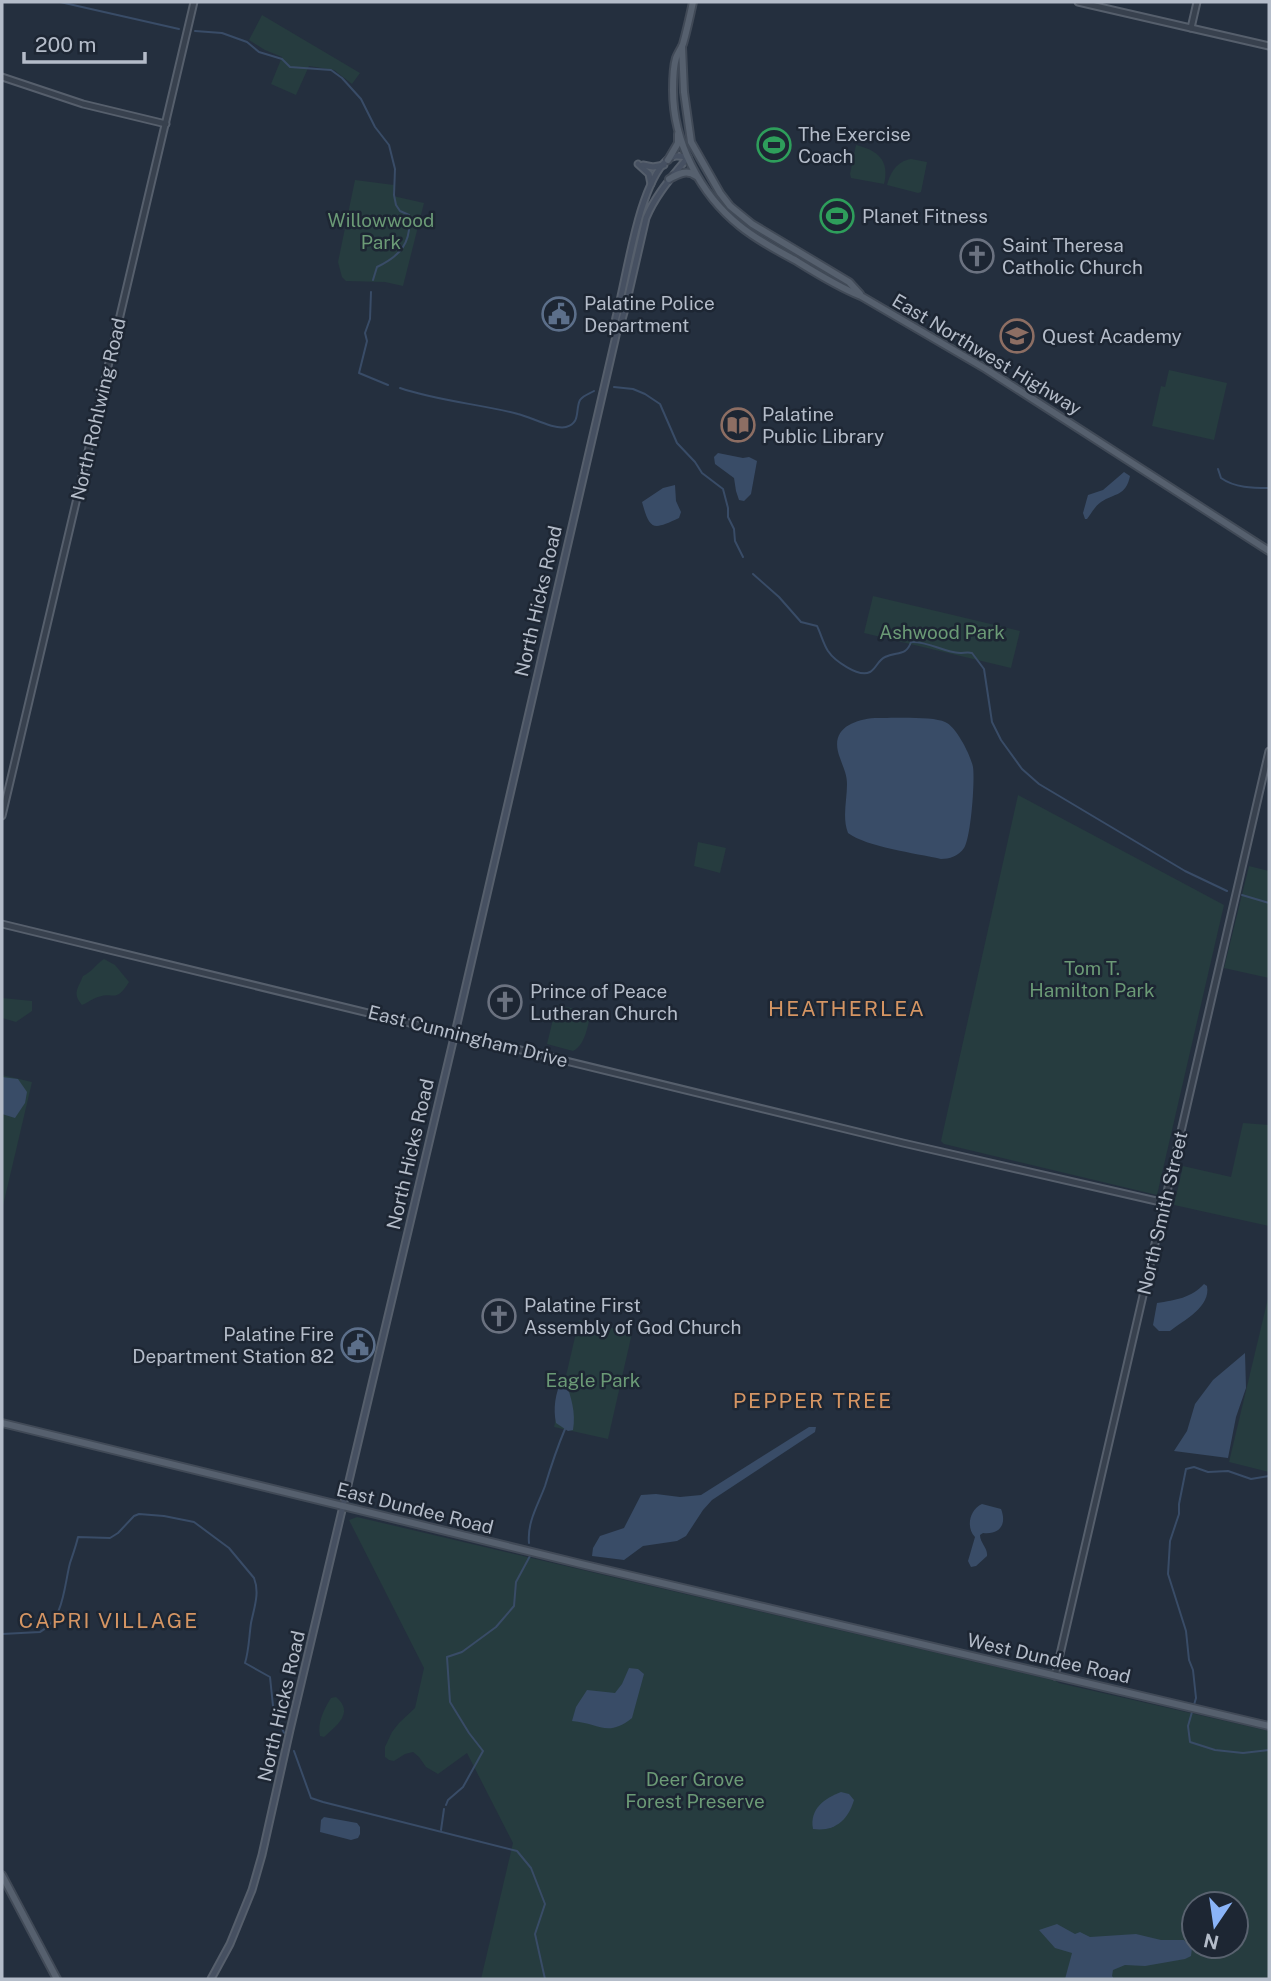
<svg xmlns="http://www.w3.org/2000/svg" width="1271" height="1981" viewBox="0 0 1271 1981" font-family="'Public Sans',sans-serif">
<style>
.green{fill:#263c3f;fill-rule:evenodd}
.water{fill:#394c67}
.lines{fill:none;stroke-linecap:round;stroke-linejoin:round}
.stream{stroke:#394c67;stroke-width:2}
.tertiary-casing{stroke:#565f6c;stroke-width:9}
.secondary-casing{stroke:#565f6c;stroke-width:9}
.primary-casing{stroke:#414a57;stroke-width:10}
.tertiary{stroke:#38414e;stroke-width:5}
.secondary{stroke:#465061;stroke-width:5}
.primary{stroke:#56606e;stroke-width:6}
.labels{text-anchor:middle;stroke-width:5;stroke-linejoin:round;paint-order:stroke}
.poi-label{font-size:19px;fill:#b4bcc9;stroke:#1d2633;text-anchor:start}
.park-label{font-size:19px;fill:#6b9a76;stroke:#1d2633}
.street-label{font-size:19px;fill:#b4bcc9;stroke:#1d2633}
.neighbourhood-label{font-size:21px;letter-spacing:2px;fill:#d59563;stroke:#1d2633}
</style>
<rect width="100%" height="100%" fill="#242f3e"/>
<!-- green -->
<g class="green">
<path d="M262 15 360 73 352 84 334 70 309 66 296 95 271 84 282 57 265 50 249 40Z"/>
<path d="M856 145C877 150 890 160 884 184L851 178 850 174Z"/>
<path d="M911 159 927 162 921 192 918 193 887 185C890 173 897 161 911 159Z"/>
<path d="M355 180 394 185 393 196 424 203 403 286 385 282 346 281 342 277 338 262Z"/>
<path d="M1169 370 1227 383 1214 440 1152 426 1161 386 1165 387Z"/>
<path d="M873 596 1020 631 1011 668 864 633Z"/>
<path d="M1018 795 1224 905 1157 1195 944 1144 941 1141Z"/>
<path d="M698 842 726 848 720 873 694 866Z"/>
<path d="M1249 866 1269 871V978L1224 968Z"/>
<path d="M104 959 115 965 129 982C115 1004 115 991 98 997 92 999 87 1003 82 1005 72 993 78 989 83 976 92 972 96 964 104 959Z"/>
<path d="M2 998 32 1001V1011L16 1022 2 1018Z"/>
<path d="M559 1005 591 1013C587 1027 586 1044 573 1051L547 1044 556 1007Z"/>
<path d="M2 1075 32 1082 2 1210Z"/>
<path d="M1243 1123 1269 1125V1226L1174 1205 1183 1166 1231 1177Z"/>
<path d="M1269 1294V1472L1229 1462Z"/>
<path d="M579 1320 632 1333 608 1439 554 1427Z"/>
<path d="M357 1517 1056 1681 1059 1683 1269 1731V1979H481L513 1843 467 1753 438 1774 426 1767 419 1757 413 1752 405 1754 394 1761 389 1760 385 1757V1747L392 1732 399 1723 415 1708 424 1668 349 1520ZM1194 1904H1236V1946H1194Z"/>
<path d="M336 1697C355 1713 336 1726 324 1737L320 1736C317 1723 324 1709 331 1698Z"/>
</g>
<!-- water -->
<g class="water">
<path d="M718 453 743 458 749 457 757 461 751 494 744 501 739 500 736 491 734 478 715 464 714 457Z"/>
<path d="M1124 472 1130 476C1126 496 1115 493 1101 502 1095 506 1091 514 1087 519H1085L1083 513 1088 495 1103 490Z"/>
<path d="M675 485 676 501 681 512 679 518C653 530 650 531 642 502L663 488Z"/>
<path d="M875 718C890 718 934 716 945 722 956 726 971 756 973 767 975 780 971 838 964 848 959 856 949 859 941 859 915 853 867 847 848 833 842 818 847 800 847 784 847 774 843 767 840 758 829 730 851 720 875 718Z"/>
<path d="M2 1077 18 1079 27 1092 25 1103 15 1118 2 1114Z"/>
<path d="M1204 1284 1207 1286C1211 1307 1184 1320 1170 1331H1159L1153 1325 1157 1303C1176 1300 1191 1298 1204 1284Z"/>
<path d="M1245 1353 1246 1388 1236 1417 1228 1458 1174 1451 1187 1431 1195 1404 1213 1380Z"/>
<path d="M562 1380 566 1382C571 1398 576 1412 573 1430L568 1431 556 1423C553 1409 555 1393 562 1380Z"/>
<path d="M809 1427H816L815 1432 712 1500 703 1510 686 1536 677 1541 643 1546 624 1560 592 1556 593 1548 600 1536 624 1528 641 1495 656 1494 680 1497 701 1495Z"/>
<path d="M982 1504 1001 1509C1007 1524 1000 1535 983 1533L980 1535C980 1543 988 1548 987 1556L976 1566 971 1567 968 1561 975 1537C966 1528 969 1510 982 1504Z"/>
<path d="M629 1668 638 1669 644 1674 632 1718C607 1738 599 1723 572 1721L576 1707 587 1690 615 1693 622 1684Z"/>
<path d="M841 1792 849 1794 854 1800C848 1820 835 1832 813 1829 809 1809 825 1798 841 1792Z"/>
<path d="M324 1817 357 1823 360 1827V1834L358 1838 351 1840 320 1832 321 1820Z"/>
<path d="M1057 1924 1075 1934 1080 1932 1090 1937 1136 1934 1161 1940H1184L1192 1948 1191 1956 1185 1959 1145 1966 1125 1965 1113 1970 1112 1976 1114 1979H1065L1072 1953 1055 1948 1039 1930Z"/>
</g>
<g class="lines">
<!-- stream -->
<g class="stream">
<path d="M60 2 179 29"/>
<path d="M195 31 222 33 247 42 259 52 282 59 290 67 331 70 342 78 361 99 375 127 389 145 395 169 394 195 396 205 400 211 409 215C412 243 400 256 377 267L373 280"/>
<path d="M371 292 370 319 365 333 367 341 359 373 388 385"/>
<path d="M614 387 633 389 645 394 660 404 677 443 695 462 702 473 723 489 728 508V517L734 529 735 541 743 557"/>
<path d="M400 388C438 401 480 404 518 414 531 417 554 430 566 427 581 423 575 410 580 400 584 395 589 394 594 391"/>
<path d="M1218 469 1221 478C1235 488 1253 488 1269 488"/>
<path d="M753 574 779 597 801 622 817 626C821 634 823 643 828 651 834 660 858 678 870 672 876 669 878 660 885 657 896 651 906 657 911 642 928 641 943 652 960 653 964 653 968 652 972 653L984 669 992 722 1001 740 1022 769 1039 784 1185 871 1227 891"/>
<path d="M1242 895 1269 903"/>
<path d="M1269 1476 1251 1479 1228 1471 1208 1472 1194 1467 1186 1469 1179 1504V1514L1170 1541 1168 1574 1186 1631 1189 1660 1193 1670 1196 1698 1188 1726 1190 1742 1215 1750 1243 1753 1269 1750"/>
<path d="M529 1543C527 1522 538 1505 545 1486 551 1466 557 1448 565 1429"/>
<path d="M2 1634 40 1632C64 1620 64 1586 70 1563 73 1554 76 1546 78 1537L110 1538 118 1533 134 1516 139 1514 164 1516 194 1522 229 1548 254 1578C260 1593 254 1608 251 1623 249 1637 249 1650 245 1663L270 1677 273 1706 284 1733"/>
<path d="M294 1751 311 1798 323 1802 517 1851 531 1868 545 1904 535 1934 545 1979"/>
<path d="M446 1805 448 1800 463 1787 483 1751 469 1733 450 1702 447 1657 462 1652 496 1627 514 1606 516 1582 530 1556"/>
<path d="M441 1830 444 1809"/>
</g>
<defs>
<g id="tertiary">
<path d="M1078 2 1269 46"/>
<path d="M1191 28 1197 2"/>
<path d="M2 77 83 104 166 124"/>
<path d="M2 816 194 2"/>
<path d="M2 924 903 1143 1165 1203"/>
<path d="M1055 1676 1269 751"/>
</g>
<g id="secondary">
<path d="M638 164 649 174 651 184"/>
<path d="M643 165 653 167 664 165"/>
<path d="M211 1979 230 1944 252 1890 262 1855 290 1730 455 1033 618 327 621 323 625 309 646 218C656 194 672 177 688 157 680 156 674 154 667 160 638 186 627 278 616 317L615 322 618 327"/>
</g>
<g id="primary">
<path d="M693 2C690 16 687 30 683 44 681 49 678 53 676 58 673 68 673 80 673 90 673 142 700 194 740 226 756 239 776 250 795 260 816 273 838 287 861 296L986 369 1269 551"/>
<path d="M682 47 684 92 691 142 720 193 730 206 752 224 849 282 860 294"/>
<path d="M668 160 678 143V134"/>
<path d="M669 179C678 174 687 169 696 176"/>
<path d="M2 1423 581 1564 1269 1726"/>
<path d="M2 1875 57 1979"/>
</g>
</defs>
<!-- tertiary casing -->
<use href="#tertiary" class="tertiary-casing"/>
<!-- secondary casing -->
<use href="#secondary" class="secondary-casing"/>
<!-- primary casing -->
<use href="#primary" class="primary-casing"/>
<!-- tertiary -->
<use href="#tertiary" class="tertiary"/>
<!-- secondary -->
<use href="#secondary" class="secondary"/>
<!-- primary -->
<use href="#primary" class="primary"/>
</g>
<!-- icons -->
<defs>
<symbol id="stadium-ring" viewBox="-11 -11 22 22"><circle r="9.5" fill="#1d2633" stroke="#2e9e5b" stroke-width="1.5"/><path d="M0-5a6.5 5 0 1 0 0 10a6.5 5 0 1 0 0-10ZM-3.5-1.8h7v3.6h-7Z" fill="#2e9e5b"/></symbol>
<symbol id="church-ring" viewBox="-11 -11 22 22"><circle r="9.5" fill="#1d2633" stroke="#6b7280" stroke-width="1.5"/><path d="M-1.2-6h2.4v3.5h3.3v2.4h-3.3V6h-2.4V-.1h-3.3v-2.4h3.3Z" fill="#6b7280"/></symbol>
<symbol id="civic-ring" viewBox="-11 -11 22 22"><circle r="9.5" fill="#1d2633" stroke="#5c6f8a" stroke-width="1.5"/><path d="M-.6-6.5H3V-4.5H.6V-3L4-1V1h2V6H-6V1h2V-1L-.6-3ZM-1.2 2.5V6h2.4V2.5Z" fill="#5c6f8a"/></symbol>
<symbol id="school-ring" viewBox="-11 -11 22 22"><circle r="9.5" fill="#1d2633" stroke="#8d6e63" stroke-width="1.5"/><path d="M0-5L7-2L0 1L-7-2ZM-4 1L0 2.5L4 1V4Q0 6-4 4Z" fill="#8d6e63"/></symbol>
<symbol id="library-ring" viewBox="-11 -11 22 22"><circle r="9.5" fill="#1d2633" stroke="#8d6e63" stroke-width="1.5"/><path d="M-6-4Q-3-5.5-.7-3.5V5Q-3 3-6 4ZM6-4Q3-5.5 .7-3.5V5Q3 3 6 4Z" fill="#8d6e63"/></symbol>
</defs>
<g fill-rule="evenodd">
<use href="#stadium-ring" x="755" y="126" width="38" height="38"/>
<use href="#stadium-ring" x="818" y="197" width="38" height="38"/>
<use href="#church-ring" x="958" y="237" width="38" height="38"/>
<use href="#civic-ring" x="540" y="295" width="38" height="38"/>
<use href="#school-ring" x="998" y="317" width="38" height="38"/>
<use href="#library-ring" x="719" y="406" width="38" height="38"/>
<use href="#church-ring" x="486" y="983" width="38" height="38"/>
<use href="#church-ring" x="480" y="1297" width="38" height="38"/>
<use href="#civic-ring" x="339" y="1326" width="38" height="38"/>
</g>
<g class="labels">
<!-- poi labels -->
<g class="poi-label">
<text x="798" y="141">The Exercise<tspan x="798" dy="22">Coach</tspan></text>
<text x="862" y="223">Planet Fitness</text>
<text x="1002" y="252">Saint Theresa<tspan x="1002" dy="22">Catholic Church</tspan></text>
<text x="584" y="310">Palatine Police<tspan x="584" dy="22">Department</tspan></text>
<text x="1042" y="343">Quest Academy</text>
<text x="762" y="421">Palatine<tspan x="762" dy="22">Public Library</tspan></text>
<text x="530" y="998">Prince of Peace<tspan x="530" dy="22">Lutheran Church</tspan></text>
<text x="524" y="1312">Palatine First<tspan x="524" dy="22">Assembly of God Church</tspan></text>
<text x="334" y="1341" text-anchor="end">Palatine Fire<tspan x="334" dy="22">Department Station 82</tspan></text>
</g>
<!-- park labels -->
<g class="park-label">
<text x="381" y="227">Willowwood<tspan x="381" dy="22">Park</tspan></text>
<text x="942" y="639">Ashwood Park</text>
<text x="1092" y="975">Tom T.<tspan x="1092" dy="22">Hamilton Park</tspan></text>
<text x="593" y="1387">Eagle Park</text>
<text x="695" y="1786">Deer Grove<tspan x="695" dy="22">Forest Preserve</tspan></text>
</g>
<!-- street labels -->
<g class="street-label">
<text transform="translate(987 354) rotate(31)" y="7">East Northwest Highway</text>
<text transform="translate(98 409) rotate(-77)" y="7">North Rohlwing Road</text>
<text transform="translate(538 601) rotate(-77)" y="7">North Hicks Road</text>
<text transform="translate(468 1036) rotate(14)" y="7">East Cunningham Drive</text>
<text transform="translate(410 1154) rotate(-77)" y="7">North Hicks Road</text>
<text transform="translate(1162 1213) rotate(-77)" y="7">North Smith Street</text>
<text transform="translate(415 1508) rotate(14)" y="7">East Dundee Road</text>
<text transform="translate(1049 1658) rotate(13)" y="7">West Dundee Road</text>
<text transform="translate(281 1706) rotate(-77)" y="7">North Hicks Road</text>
</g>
<!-- neighbourhood labels -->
<g class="neighbourhood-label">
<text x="847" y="1016">HEATHERLEA</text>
<text x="813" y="1408">PEPPER TREE</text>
<text x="109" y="1628">CAPRI VILLAGE</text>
</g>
</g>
<!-- border -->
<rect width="1271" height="1981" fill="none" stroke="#b4bcc9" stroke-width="7"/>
<!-- north arrow -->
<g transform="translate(1215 1925) rotate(193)"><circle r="33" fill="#1d2633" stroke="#59626f" stroke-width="2"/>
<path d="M0-5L12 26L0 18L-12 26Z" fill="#8ab4f8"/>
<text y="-10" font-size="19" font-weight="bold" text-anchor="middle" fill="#b4bcc9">N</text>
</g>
<!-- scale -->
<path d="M24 52v10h121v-10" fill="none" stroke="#b4bcc9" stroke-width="3.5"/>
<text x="35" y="52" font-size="21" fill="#b4bcc9" stroke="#1d2633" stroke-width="5" paint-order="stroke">200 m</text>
</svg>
